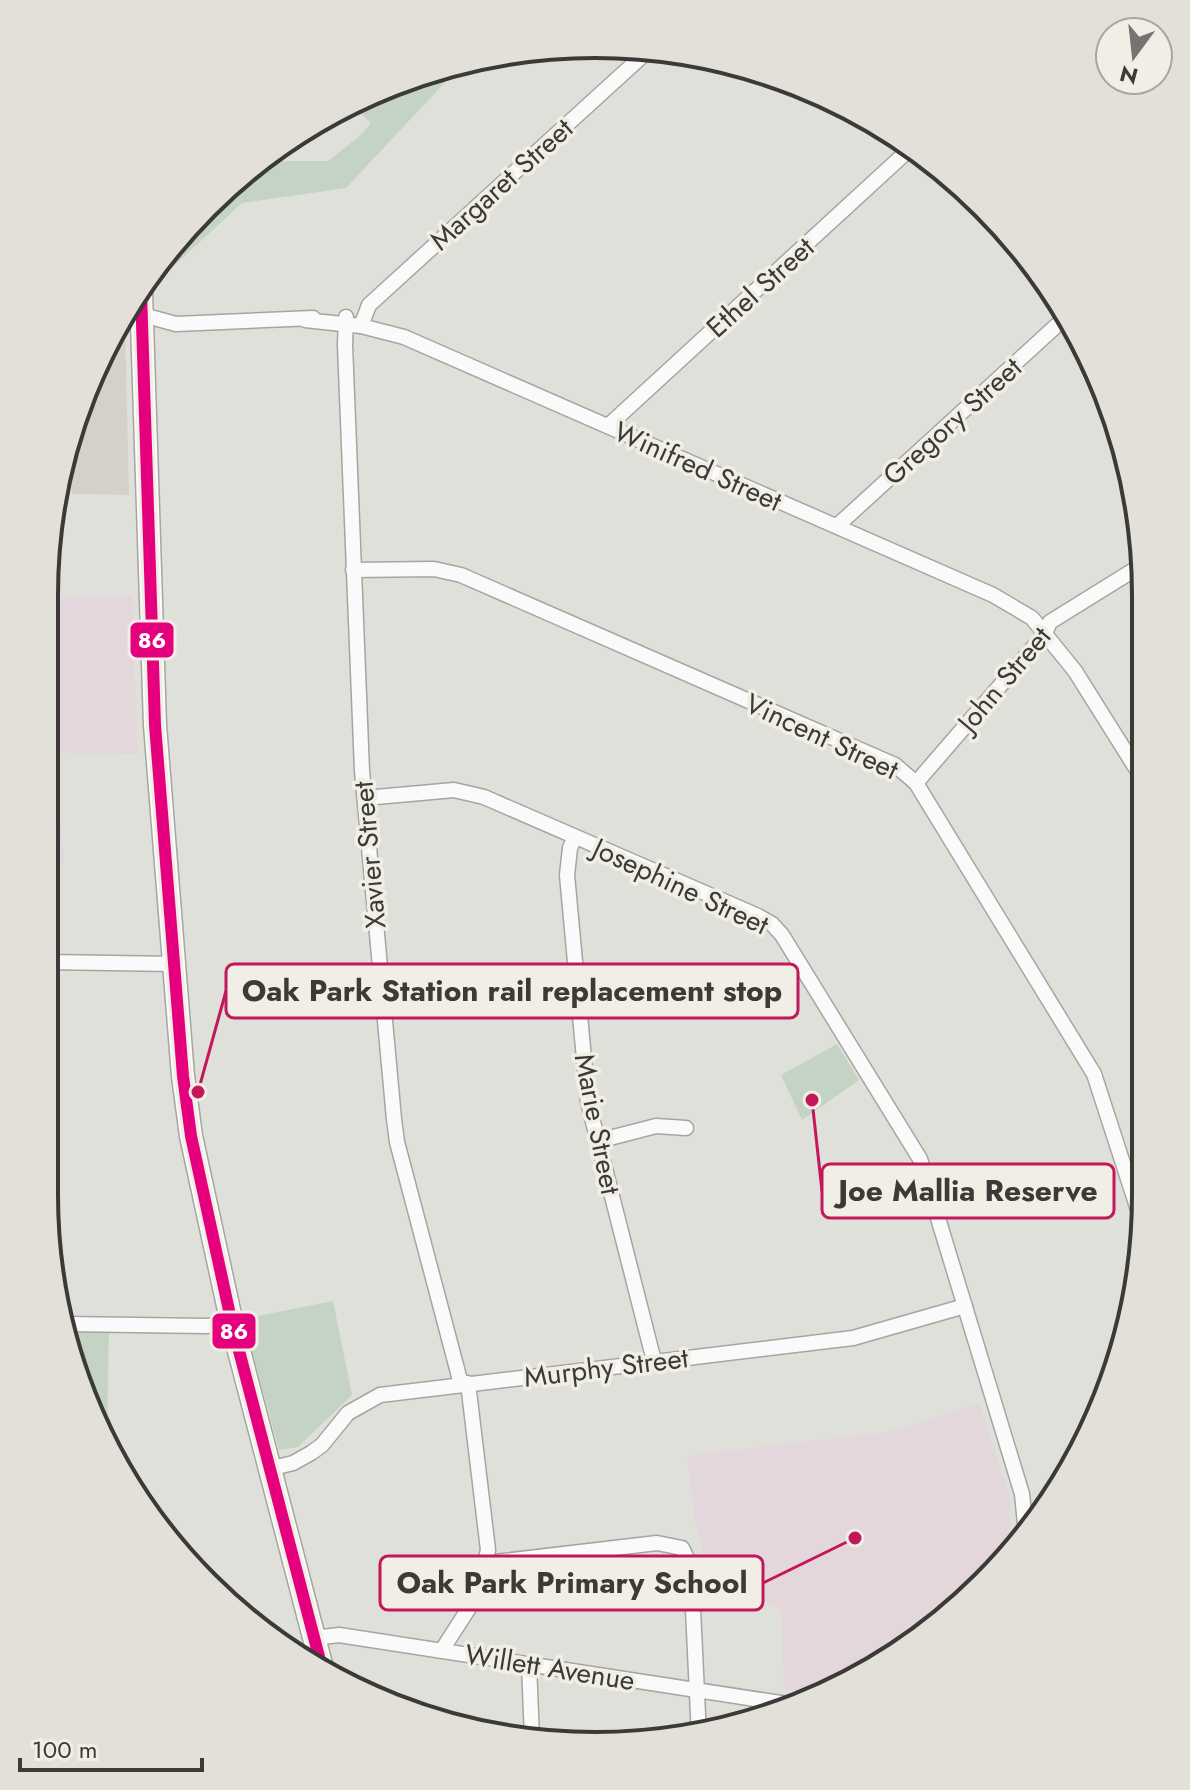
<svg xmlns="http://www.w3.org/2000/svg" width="1190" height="1790" viewBox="0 0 1190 1790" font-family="Jost,sans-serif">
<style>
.built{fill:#d4d2c8}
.education{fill:#e3d7dc}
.green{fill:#c4d3c3}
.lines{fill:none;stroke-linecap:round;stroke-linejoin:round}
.minor-casing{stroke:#a5a5a1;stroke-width:17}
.primary-casing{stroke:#a5a5a1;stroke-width:25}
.minor{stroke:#fafafa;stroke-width:14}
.primary{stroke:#fafafa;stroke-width:22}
.bus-1-casing{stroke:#f1eee6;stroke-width:18}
.bus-1{stroke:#e5007d;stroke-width:12}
.labels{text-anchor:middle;stroke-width:7;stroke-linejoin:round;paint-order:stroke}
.street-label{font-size:28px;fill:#3b3a37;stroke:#f1eee6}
.rim{fill:none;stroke:#3b3a37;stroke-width:4}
.leader{fill:none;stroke:#c2185b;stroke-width:3}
.callout-dot{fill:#c2185b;stroke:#f1eee6;stroke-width:3}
.callout{fill:#f1eee6;stroke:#c2185b;stroke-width:3}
.callout-label{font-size:30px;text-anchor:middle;font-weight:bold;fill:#3b3a37}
.line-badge{stroke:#f1eee6;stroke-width:3}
.badge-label{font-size:22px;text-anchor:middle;font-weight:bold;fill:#fff}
</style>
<rect width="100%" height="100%" fill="#e0e0db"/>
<!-- built -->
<path class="built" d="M121 322 125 324 129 495 72 494 69 457 101 352Z"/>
<!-- education -->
<g class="education">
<path d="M49 546 55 598 132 596 138 754 56 753 64 865H46Z"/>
<path d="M979 1403 1009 1495 1012 1554 1009 1559 870 1672 813 1694 784 1689 781 1611 753 1595 709 1599 707 1563 695 1522 687 1456 888 1432Z"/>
</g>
<!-- green -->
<g class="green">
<path d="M465 61 346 188 242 203 165 274V256L181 231 249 167 286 161H328L361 135 371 123 359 112H333L352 101 453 63Z"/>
<path d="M837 1044 859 1080 802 1120 781 1075Z"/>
<path d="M333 1301 352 1395 298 1447 279 1450 243 1319Z"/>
<path d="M65 1324H109L107 1440 73 1372Z"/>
</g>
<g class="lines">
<defs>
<g id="minor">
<path d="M128 311 176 324 313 318"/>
<path d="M346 317 345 345 362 771 394 1119 397 1142 461 1384"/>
<path d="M305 320 361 326 404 337 993 595 1032 618 1075 671 1144 781"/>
<path d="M361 326 369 305 651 48"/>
<path d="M608 426 912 147"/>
<path d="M837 526 1067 316"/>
<path d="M353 570 434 569 461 575 895 765 916 783 1094 1074 1141 1219"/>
<path d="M916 783 1044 635 1050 622 1145 563"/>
<path d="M365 798 454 790 484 797 758 916 772 924 782 935 920 1159 1022 1494 1026 1534"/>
<path d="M575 837 570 848 567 875 588 1102 654 1361"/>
<path d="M46 962 174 964"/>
<path d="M598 1141 656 1126 686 1128"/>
<path d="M65 1324 206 1326 232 1324"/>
<path d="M269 1469 293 1463 311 1453 322 1445 348 1413 380 1395 853 1338 965 1306"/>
<path d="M486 1563 657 1543 682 1548 691 1567 699 1736"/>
<path d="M314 1638 339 1635 787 1704"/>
<path d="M442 1650 478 1594 488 1550 468 1383"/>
<path d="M529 1664 532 1739"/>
</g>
<path id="primary" d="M141 292 155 725 183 1076 191 1136 232 1324 322 1668"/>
</defs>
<!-- minor casing -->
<use href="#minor" class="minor-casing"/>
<!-- primary casing -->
<use href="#primary" class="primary-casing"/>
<!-- minor -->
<use href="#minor" class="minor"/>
<!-- primary -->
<use href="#primary" class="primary"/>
<defs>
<path id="bus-1" d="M141 292 155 725 183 1076 191 1136 232 1324 322 1668"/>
</defs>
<!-- bus-1 casing -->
<use href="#bus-1" class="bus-1-casing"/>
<!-- bus-1 -->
<use href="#bus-1" class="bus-1"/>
</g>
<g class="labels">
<!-- street labels -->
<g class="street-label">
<text transform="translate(501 184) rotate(-42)" y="10">Margaret Street</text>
<text transform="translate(760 287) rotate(-42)" y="10">Ethel Street</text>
<text transform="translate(952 421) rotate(-42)" y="10">Gregory Street</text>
<text transform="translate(698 466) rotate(24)" y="10">Winifred Street</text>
<text transform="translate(1004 679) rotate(-50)" y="10">John Street</text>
<text transform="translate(822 736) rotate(25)" y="10">Vincent Street</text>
<text transform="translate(369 855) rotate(-95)" y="10">Xavier Street</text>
<text transform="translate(681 886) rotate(25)" y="10">Josephine Street</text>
<text transform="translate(598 1124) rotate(79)" y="10">Marie Street</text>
<text transform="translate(606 1367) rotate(-7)" y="10">Murphy Street</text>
<text transform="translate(550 1667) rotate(9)" y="10">Willett Avenue</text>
</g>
</g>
<!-- crop -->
<path d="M0 0H1190V1790H0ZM595 58H595A537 537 0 0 1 1132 595V1195A537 537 0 0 1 595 1732H595A537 537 0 0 1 58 1195V595A537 537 0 0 1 595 58Z" fill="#e2e0d8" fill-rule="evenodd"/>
<path class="rim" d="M595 58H595A537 537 0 0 1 1132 595V1195A537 537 0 0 1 595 1732H595A537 537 0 0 1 58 1195V595A537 537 0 0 1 595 58Z"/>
<!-- callouts -->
<path class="leader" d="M198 1092L226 991M812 1100L822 1191M855 1538L763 1583"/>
<g class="callout-dot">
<circle cx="198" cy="1092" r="8"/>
<circle cx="812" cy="1100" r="8"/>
<circle cx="855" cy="1538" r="8"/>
</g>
<g class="callout">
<rect x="226" y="964" width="572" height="54" rx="8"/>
<rect x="822" y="1164" width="292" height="54" rx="8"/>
<rect x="380" y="1556" width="383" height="54" rx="8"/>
</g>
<g class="callout-label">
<text x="512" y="1001">Oak Park Station rail replacement stop</text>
<text x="968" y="1201">Joe Mallia Reserve</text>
<text x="572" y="1593">Oak Park Primary School</text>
</g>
<g class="line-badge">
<rect x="129" y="621" width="46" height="38" rx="8" fill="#e5007d"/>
<rect x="211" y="1312" width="46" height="38" rx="8" fill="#e5007d"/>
</g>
<g class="badge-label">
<text x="152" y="648">86</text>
<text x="234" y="1339">86</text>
</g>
<!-- north arrow -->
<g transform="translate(1134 56) rotate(195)"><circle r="38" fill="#f1eee6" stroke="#a8a6a0" stroke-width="2"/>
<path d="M0-6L14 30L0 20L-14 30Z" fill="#757470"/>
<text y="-12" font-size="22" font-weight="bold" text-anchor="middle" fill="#3b3a37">N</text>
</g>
<!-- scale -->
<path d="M20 1758v12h182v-12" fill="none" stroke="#3b3a37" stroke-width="4"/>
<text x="32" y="1758" font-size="24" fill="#3b3a37" stroke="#f1eee6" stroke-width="6" paint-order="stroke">100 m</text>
</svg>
